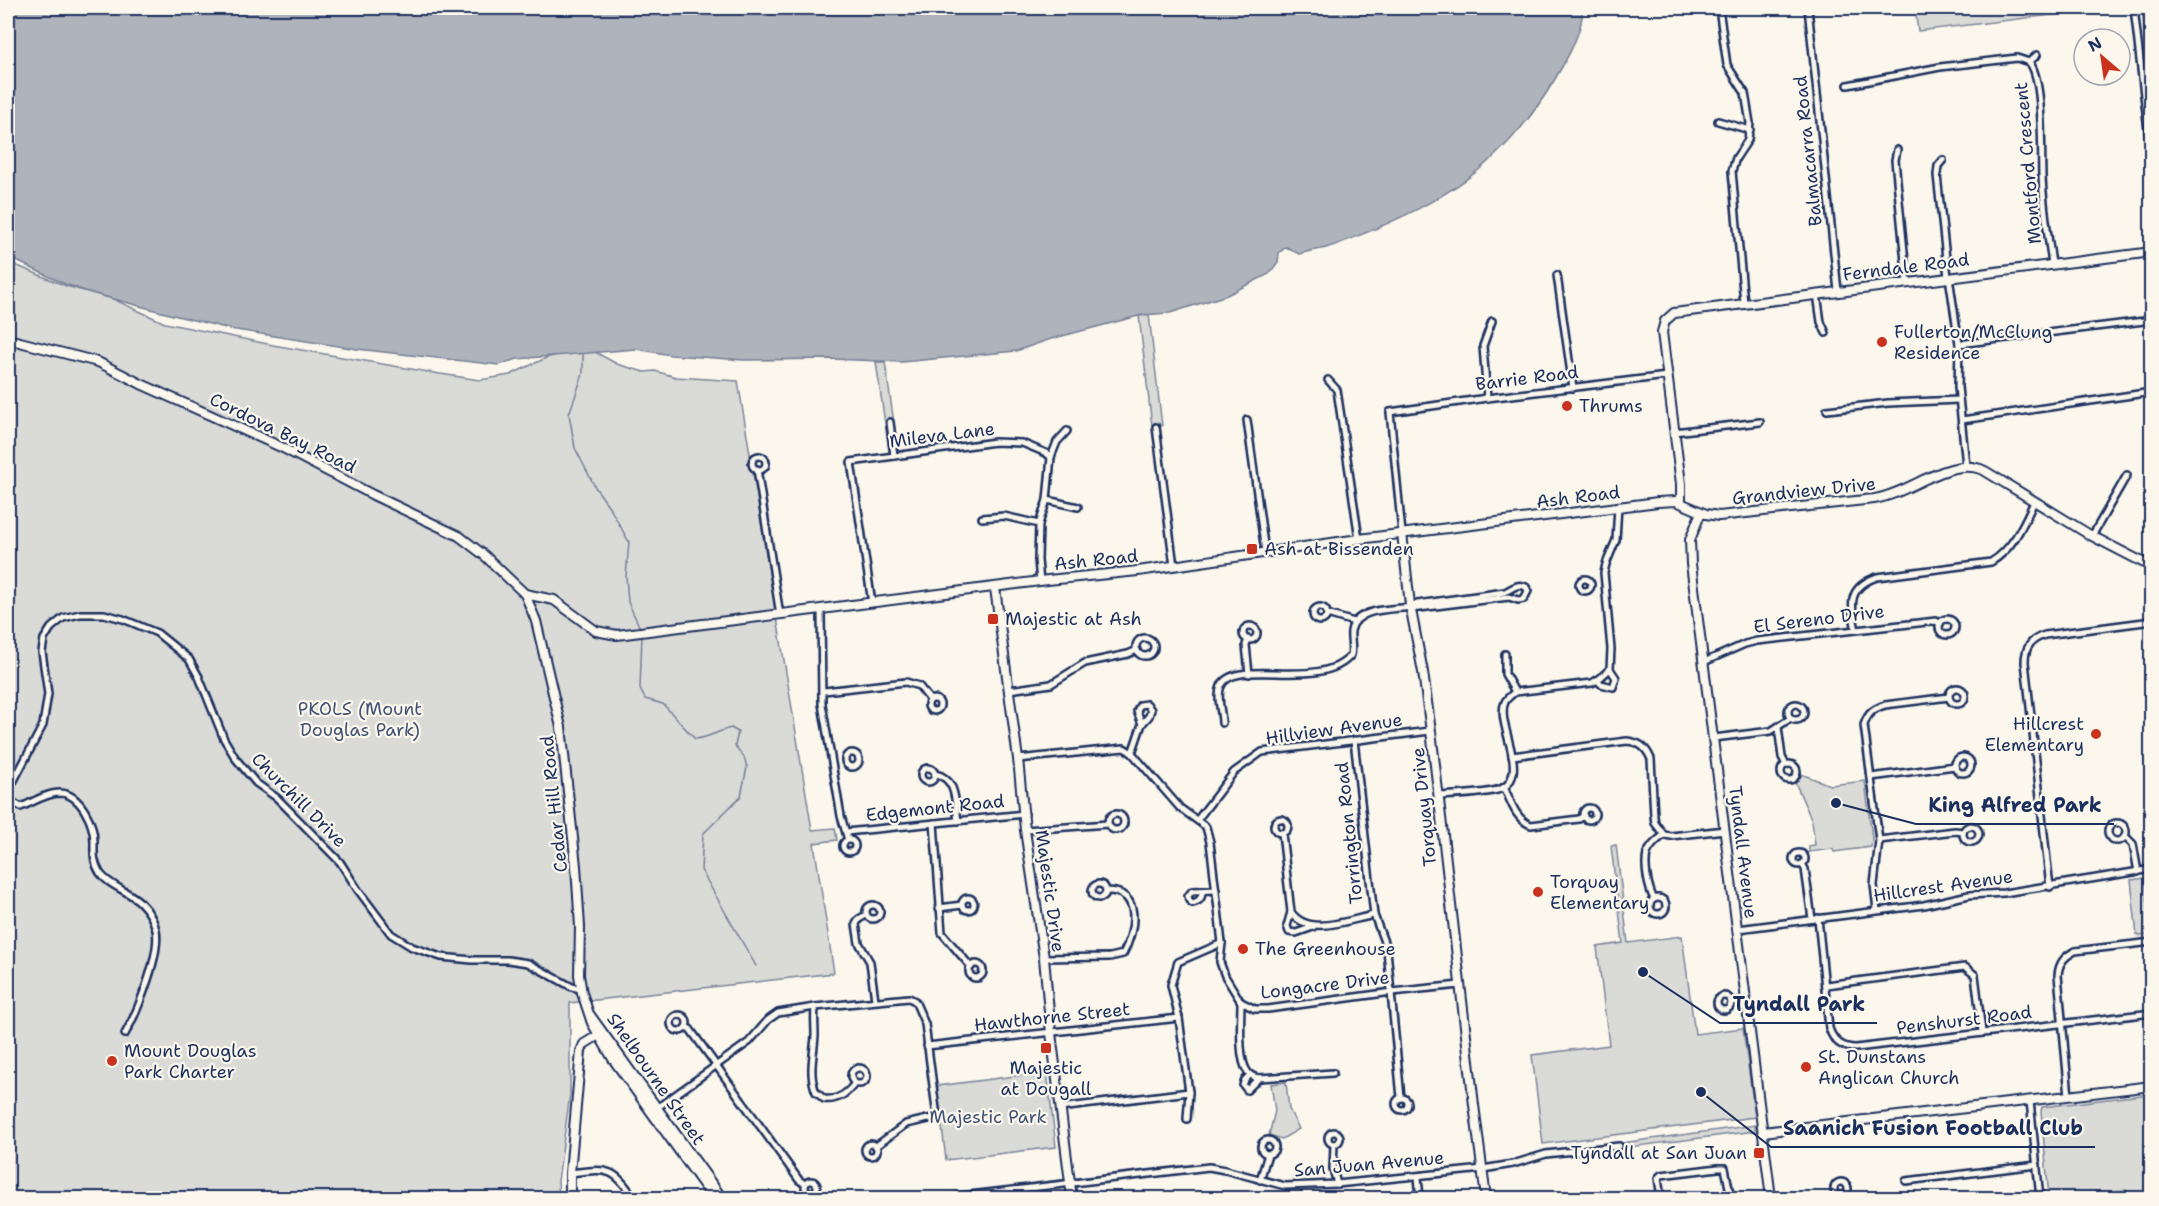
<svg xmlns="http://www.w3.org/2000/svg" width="2159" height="1206" viewBox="0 0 2159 1206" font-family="'Shantell Sans',sans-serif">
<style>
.green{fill:#dadad7;stroke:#7a849a;stroke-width:1.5}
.water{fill:#afb3bb;stroke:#747e96;stroke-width:1.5}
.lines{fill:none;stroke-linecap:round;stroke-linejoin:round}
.stream{stroke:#747e96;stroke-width:1.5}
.street-casing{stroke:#1b2f5e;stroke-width:10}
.secondary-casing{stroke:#1b2f5e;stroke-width:12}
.street{stroke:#fbf7ec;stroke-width:5}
.secondary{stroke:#fbf7ec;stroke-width:8}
.poi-dot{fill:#c8321e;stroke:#fbf7ec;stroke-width:2}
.labels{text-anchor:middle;stroke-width:4.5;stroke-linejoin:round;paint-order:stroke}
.street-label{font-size:18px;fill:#1b2f5e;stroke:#fbf7ec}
.poi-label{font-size:18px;fill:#1b2f5e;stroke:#fbf7ec;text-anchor:start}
.park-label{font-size:18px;fill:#415176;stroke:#fbf7ec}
.leader{fill:none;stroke:#1b2f5e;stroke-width:2}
.callout-dot{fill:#1b2f5e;stroke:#fbf7ec;stroke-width:2}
.callout-label{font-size:20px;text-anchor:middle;font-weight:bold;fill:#1b2f5e;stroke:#fbf7ec;stroke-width:4.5;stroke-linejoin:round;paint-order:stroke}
</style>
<rect width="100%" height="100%" fill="#fbf7ec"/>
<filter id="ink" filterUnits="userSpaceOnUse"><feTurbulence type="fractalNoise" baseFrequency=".0167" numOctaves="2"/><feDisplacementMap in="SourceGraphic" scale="12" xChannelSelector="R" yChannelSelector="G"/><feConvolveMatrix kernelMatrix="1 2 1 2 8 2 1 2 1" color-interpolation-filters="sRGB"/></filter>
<g filter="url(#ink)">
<!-- green -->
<g class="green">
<path d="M1915 8H2110L1918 31Z"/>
<path d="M2142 8H2151V93Z"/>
<path d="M8 262 66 286 113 299 165 323 273 345 434 373 480 380 510 375 546 358 586 347 617 364 644 372 655 371 676 377 738 381 812 830 835 828 837 840 814 843 834 973 570 1003V1094L558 1181 559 1198H8Z"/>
<path d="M1149 315 1162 426H1152L1139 316Z"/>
<path d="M876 362H885L898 450 889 451Z"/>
<path d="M1801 774 1830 785 1865 781 1872 838 1871 847 1834 852 1833 849 1809 852V846L1815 845 1812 821 1795 782Z"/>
<path d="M1616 845 1628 943 1682 936 1695 1034 1743 1028 1755 1117 1543 1144 1532 1055 1609 1045 1597 947 1623 943 1611 846Z"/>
<path d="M2145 878 2151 935 2137 936 2131 880Z"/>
<path d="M1047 1072 1056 1147 946 1160 937 1086Z"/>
<path d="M1286 1082 1289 1109 1299 1129 1282 1139 1269 1135 1275 1111 1271 1084Z"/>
<path d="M2150 1094 2152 1108 2151 1198H2137L2126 1190 2049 1198 2041 1111 2042 1107Z"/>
<path d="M1755 1125V1131L1622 1148V1143Z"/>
</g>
<!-- water -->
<path class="water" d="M8 8H1583C1582 33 1568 57 1555 79 1510 155 1458 194 1377 228 1360 235 1343 243 1326 248 1317 250 1308 251 1299 254L1286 247 1279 253 1278 262 1269 274 1227 295 1170 313 1142 315 1051 339 1016 351 902 362 832 359 744 360 671 355 636 349 517 359 499 365 357 349 230 329 173 315 88 292 65 284 8 257Z"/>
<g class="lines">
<!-- stream -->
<g class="stream">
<path d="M583 354V374L569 414 575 448 595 487 610 508 629 542 626 576 628 602 640 628"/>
<path d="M642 635 640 689 645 699 663 704 695 739C709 738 718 731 731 728L738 732 735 746 744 757 747 767 741 796 703 834 701 870 756 966"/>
</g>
<defs>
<g id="street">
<path d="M1699 8H1711"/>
<path d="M1719 8 1727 65 1745 93 1750 123 1748 140 1736 158 1732 171 1744 303"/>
<path d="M1808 8 1838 291"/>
<path d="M2134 8 2152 165"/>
<path d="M2029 62 2037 55"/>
<path d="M1848 85 1940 67 2017 58 2029 62C2044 78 2041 152 2042 176 2043 205 2048 235 2052 264"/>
<path d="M1718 121 1750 130"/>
<path d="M1897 150 1895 160 1907 282"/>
<path d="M1943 160 1938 166 1937 175 1948 277"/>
<path d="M1557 275 1573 388"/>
<path d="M1949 277 1959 344 1958 387 1966 466"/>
<path d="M1817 294 1821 322 1826 333"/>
<path d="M1959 344 2152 320"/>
<path d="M1328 380 1337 390 1359 539"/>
<path d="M1487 398 1483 346 1492 321"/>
<path d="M1827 410 1888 403 1959 400"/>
<path d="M1247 420 1265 552"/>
<path d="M1962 420 2152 392"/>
<path d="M890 422 894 456"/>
<path d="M1156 427 1174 566"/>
<path d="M1674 432 1760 422"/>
<circle cx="759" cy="463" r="7"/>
<path d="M1051 457 1057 442 1067 431"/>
<path d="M757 469 780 615"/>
<path d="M1047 500 1078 507"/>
<path d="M982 518 1004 516 1039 524"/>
<path d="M1402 533 1390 412 1487 398 1667 376"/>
<path d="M2092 536 2127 475"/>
<circle cx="1585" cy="585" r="6"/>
<path d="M872 603 851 462 995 442 1022 443 1046 453 1051 457 1047 500 1039 524 1038 560 1040 582"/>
<path d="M1410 605 1505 592C1513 588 1517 583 1526 587L1528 591 1524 599 1518 600 1509 597 1411 609"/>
<circle cx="1320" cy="614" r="7"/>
<path d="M821 610 822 704 841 816 848 840"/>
<path d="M1327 614 1354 622"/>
<circle cx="1947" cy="627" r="8"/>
<circle cx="1250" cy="633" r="7"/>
<path d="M1856 630C1850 604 1848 587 1877 577L1991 562C2013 549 2023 525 2034 502"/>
<circle cx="1145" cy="647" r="9"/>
<path d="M1248 639 1246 645 1249 674"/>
<path d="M1505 654V674L1515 692"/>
<path d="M1704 662 1745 644 1757 641 1936 621 1940 624"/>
<path d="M1597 680 1601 684 1613 687 1616 678 1610 669"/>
<circle cx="1957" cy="696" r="8"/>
<path d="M1009 690 1051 684 1085 663 1128 654 1137 650"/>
<path d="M824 691 906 682 919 686 930 700"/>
<circle cx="934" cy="705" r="6"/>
<circle cx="1796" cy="712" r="8"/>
<path d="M1222 723C1222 712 1216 697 1221 686 1234 656 1322 692 1351 655 1353 647 1350 639 1351 631 1355 607 1392 610 1411 607"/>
<path d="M1778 727 1782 757 1786 765"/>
<path d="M1714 738 1771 731 1791 718"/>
<path d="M1354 740 1374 915 1387 950 1401 1098"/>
<path d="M1132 753 1142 724 1149 716 1151 710 1147 704 1140 705 1137 711 1142 724"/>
<circle cx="852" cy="760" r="7"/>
<path d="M1512 756 1627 741C1639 742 1646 747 1651 759L1654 816 1655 823 1664 835 1671 836 1725 830"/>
<circle cx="1963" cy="765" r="8"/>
<path d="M1018 759 1124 748 1132 753 1180 808 1206 827 1210 842 1222 943 1220 962 1225 976 1241 1002 1255 1009H1268L1392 992 1460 985"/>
<circle cx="1789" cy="772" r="8"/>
<circle cx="928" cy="775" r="7"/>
<path d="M935 774C957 778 955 803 958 821"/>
<path d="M1871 777 1955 766"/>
<path d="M1504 787C1511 801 1515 819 1531 825L1579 819 1584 816"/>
<path d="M1438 796C1453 795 1492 794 1503 788 1530 771 1495 724 1505 702 1507 698 1511 695 1515 692L1592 683 1599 679 1610 669 1611 649 1604 573 1606 564 1616 540 1618 506"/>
<circle cx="1589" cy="814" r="6"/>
<circle cx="1116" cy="822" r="8"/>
<path d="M1198 819 1234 772 1262 752 1430 731"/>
<circle cx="1281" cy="826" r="7"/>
<path d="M934 823 942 933 971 967"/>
<circle cx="2117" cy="832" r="9"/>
<circle cx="1971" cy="834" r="8"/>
<path d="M1025 830 1108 824"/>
<path d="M846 832 1025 814"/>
<path d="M1282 833 1291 912C1308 937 1348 920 1374 915"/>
<path d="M2125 836 2133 844 2138 872"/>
<circle cx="849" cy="846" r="6"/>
<path d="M1879 840 1955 831 1963 832"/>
<circle cx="1799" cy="859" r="6"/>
<path d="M1802 864 1805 869 1812 919"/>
<circle cx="1099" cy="891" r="7"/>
<path d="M2050 887 2025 662C2025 647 2031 639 2045 635L2152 621"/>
<path d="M1202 892C1202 899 1198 902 1192 903L1189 900 1188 896 1192 891 1216 890"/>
<circle cx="968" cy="904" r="6"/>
<circle cx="1658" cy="906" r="8"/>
<path d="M1654 899C1648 888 1644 866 1647 854 1650 846 1657 840 1664 835"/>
<circle cx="873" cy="912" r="7"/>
<path d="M939 908 962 905"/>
<path d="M1877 910 1874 885 1879 840 1864 725C1868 713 1873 709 1885 705L1949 697"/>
<path d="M1291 912 1287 926 1289 932 1296 933 1313 927"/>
<path d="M866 915 859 919 856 924 859 943 870 962 875 1000"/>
<path d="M1818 918 1829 1028C1833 1041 1842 1048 1856 1048L2152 1013"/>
<path d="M1738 929 1924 905 1969 895 2004 893 2152 869"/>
<path d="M1044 958 1110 957 1123 954C1135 932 1143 890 1106 891"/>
<circle cx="976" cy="971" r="7"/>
<path d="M1826 985 1965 967 1975 975 1982 1032"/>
<circle cx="1724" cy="1003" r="7"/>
<path d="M1241 1002C1241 1019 1238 1058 1247 1071 1250 1076 1254 1077 1259 1078L1333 1073"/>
<path d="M1731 1002 1746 1000"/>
<path d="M815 1007C814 1017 815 1026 815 1035 814 1055 808 1073 816 1092L824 1099C837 1101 848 1093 855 1083"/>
<circle cx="679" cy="1023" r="8"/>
<path d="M686 1027 690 1029 799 1180 805 1184"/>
<path d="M125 1034C137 1013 161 954 156 930 154 920 148 910 140 902 129 891 109 886 100 873 93 862 94 853 94 842 94 824 81 794 60 793 47 793 33 802 21 807L9 800 8 792 43 725 48 694 42 652 44 639 51 628 63 618 80 614H104L123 619 157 633 189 659 199 677 224 739 236 759 256 783 277 798 340 862 358 890 391 934 412 947 441 957 472 960H508L528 963 572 987 581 989"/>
<path d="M927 1046 1179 1018"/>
<circle cx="859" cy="1076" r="8"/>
<path d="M1250 1075 1245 1080 1243 1085 1247 1090 1259 1078"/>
<path d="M2069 1096 2058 975C2059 963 2064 957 2075 951L2152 942"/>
<circle cx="1402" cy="1104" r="6"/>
<path d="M2030 1101 2040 1198"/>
<path d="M1060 1108 1189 1092"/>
<path d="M654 1110 749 1042 768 1020 778 1013 815 1007 909 998 915 1001 925 1024 937 1117 906 1124 876 1146"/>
<path d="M1187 1119 1189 1092 1179 1018 1171 985 1178 962 1222 943"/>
<circle cx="1334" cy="1138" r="6"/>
<circle cx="1268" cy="1147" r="7"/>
<circle cx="871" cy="1150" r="6"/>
<path d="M1334 1144 1333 1169 1337 1184"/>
<path d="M570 1173C607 1169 613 1166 634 1198"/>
<path d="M1418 1177 1420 1198"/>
<path d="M1260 1180 1268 1154"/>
<circle cx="811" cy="1187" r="6"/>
<path d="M1906 1181 2037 1165"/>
<circle cx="1841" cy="1189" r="7"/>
<path d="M944 1198 1209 1167 1225 1170 1285 1186 1337 1184 1483 1169 1513 1164 1546 1154 1619 1146"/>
<path d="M1661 1198 1658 1178 1661 1175 1718 1168H1725L1731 1198"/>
</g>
<g id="secondary">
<path d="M8 339 98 362 141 384 281 447 373 495 459 536 484 555 525 594 536 621 561 727 576 866 580 927 579 975 582 993 592 1023 613 1059 713 1198"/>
<path d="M1681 502V484L1662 332 1665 321 1674 313 2152 252"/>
<path d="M1701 512 1690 540 1691 564 1771 1198"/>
<path d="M1402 533 1410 605 1423 672 1432 739 1474 1105 1486 1198"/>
<path d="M995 588 1018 759 1025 830 1044 958 1051 1033 1072 1198"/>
<path d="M525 594 554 600 596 631 617 635 1048 580 1138 571 1359 539 1658 502 1676 501 1706 514 1719 516 1874 499C1910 494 1951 454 1985 471L2090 535 2152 567"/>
<path d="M590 1015 722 1198"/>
<path d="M1763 1132 2152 1086"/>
<path d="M570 1198V1173L581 1051 584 1044 602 1033"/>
</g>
</defs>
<!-- street casing -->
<use href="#street" class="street-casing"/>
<!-- secondary casing -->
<use href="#secondary" class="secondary-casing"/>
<!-- street -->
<use href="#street" class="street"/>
<!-- secondary -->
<use href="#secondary" class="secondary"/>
</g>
</g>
<!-- markers -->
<g class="poi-dot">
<circle cx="1882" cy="342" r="6"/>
<circle cx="1567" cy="406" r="6"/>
<rect x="1246" y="543" width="12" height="12" rx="3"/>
<rect x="987" y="613" width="12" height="12" rx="3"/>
<circle cx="2096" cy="734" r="6"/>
<circle cx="1538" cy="892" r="6"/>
<circle cx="1243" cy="949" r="6"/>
<rect x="1040" y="1042" width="12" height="12" rx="3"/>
<circle cx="112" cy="1061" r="6"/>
<circle cx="1806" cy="1067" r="6"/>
<rect x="1753" y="1147" width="12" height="12" rx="3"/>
</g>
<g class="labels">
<!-- street labels -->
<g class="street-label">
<text transform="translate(1808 151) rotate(-96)" y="6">Balmacarra Road</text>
<text transform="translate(2028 163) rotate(-95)" y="6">Montford Crescent</text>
<text transform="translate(1906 267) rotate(-7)" y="6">Ferndale Road</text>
<text transform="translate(1527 378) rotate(-7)" y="6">Barrie Road</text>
<text transform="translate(283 433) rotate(26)" y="6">Cordova Bay Road</text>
<text transform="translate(942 435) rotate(-7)" y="6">Mileva Lane</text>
<text transform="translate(1804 491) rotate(-6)" y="6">Grandview Drive</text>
<text transform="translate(1578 497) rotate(-7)" y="6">Ash Road</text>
<text transform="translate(1096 560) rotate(-6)" y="6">Ash Road</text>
<text transform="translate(1819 619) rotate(-7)" y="6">El Sereno Drive</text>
<text transform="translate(1334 729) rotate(-8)" y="6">Hillview Avenue</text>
<text transform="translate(299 800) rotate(45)" y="6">Churchill Drive</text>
<text transform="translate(554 804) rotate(-96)" y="6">Cedar Hill Road</text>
<text transform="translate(1424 807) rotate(-96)" y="6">Torquay Drive</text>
<text transform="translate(935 808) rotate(-6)" y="6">Edgemont Road</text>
<text transform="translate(1349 833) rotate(-96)" y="6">Torrington Road</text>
<text transform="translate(1743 852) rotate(83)" y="6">Tyndall Avenue</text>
<text transform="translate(1943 886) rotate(-8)" y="6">Hillcrest Avenue</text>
<text transform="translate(1050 891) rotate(82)" y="6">Majestic Drive</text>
<text transform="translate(1325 985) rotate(-7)" y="6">Longacre Drive</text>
<text transform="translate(1052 1017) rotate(-6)" y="6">Hawthorne Street</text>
<text transform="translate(1964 1020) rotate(-7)" y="6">Penshurst Road</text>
<text transform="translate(656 1079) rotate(55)" y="6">Shelbourne Street</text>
<text transform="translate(1369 1164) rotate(-5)" y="6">San Juan Avenue</text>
</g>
<!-- poi labels -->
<g class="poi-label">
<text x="1894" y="338">Fullerton/McClung<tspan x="1894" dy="21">Residence</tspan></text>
<text x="1579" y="412">Thrums</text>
<text x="1264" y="555">Ash at Bissenden</text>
<text x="1005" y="625">Majestic at Ash</text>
<text x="2084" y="730" text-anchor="end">Hillcrest<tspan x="2084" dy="21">Elementary</tspan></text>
<text x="1550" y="888">Torquay<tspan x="1550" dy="21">Elementary</tspan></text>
<text x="1255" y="955">The Greenhouse</text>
<text x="124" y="1057">Mount Douglas<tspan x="124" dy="21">Park Charter</tspan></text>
<text x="1818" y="1063">St. Dunstans<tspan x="1818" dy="21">Anglican Church</tspan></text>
<text x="1046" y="1074" text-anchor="middle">Majestic<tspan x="1046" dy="21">at Dougall</tspan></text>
<text x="1747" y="1159" text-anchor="end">Tyndall at San Juan</text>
</g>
<!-- park labels -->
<g class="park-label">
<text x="360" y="715">PKOLS (Mount<tspan x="360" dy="21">Douglas Park)</tspan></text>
<text x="988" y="1123">Majestic Park</text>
</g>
</g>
<!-- callouts -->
<path class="leader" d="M1836 803L1916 824H2114M1643 972L1720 1023H1877M1701 1092L1771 1147H2095"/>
<g class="callout-dot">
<circle cx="1836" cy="803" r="6"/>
<circle cx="1643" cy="972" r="6"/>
<circle cx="1701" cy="1092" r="6"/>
</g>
<g class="callout-label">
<text x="2015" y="812">King Alfred Park</text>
<text x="1799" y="1011">Tyndall Park</text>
<text x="1933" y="1135">Saanich Fusion Football Club</text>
</g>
<!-- margin -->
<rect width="2159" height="1206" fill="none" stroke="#fbf7ec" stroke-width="30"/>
<rect x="15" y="15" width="2129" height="1176" fill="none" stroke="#1b2f5e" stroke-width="2" filter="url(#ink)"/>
<!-- north arrow -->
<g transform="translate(2102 57) rotate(331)"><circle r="28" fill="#fbf7ec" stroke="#a1a7b3" stroke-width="1.5"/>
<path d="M0-4.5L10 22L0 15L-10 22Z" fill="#c8321e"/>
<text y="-9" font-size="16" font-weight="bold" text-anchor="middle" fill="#1b2f5e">N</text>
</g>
</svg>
